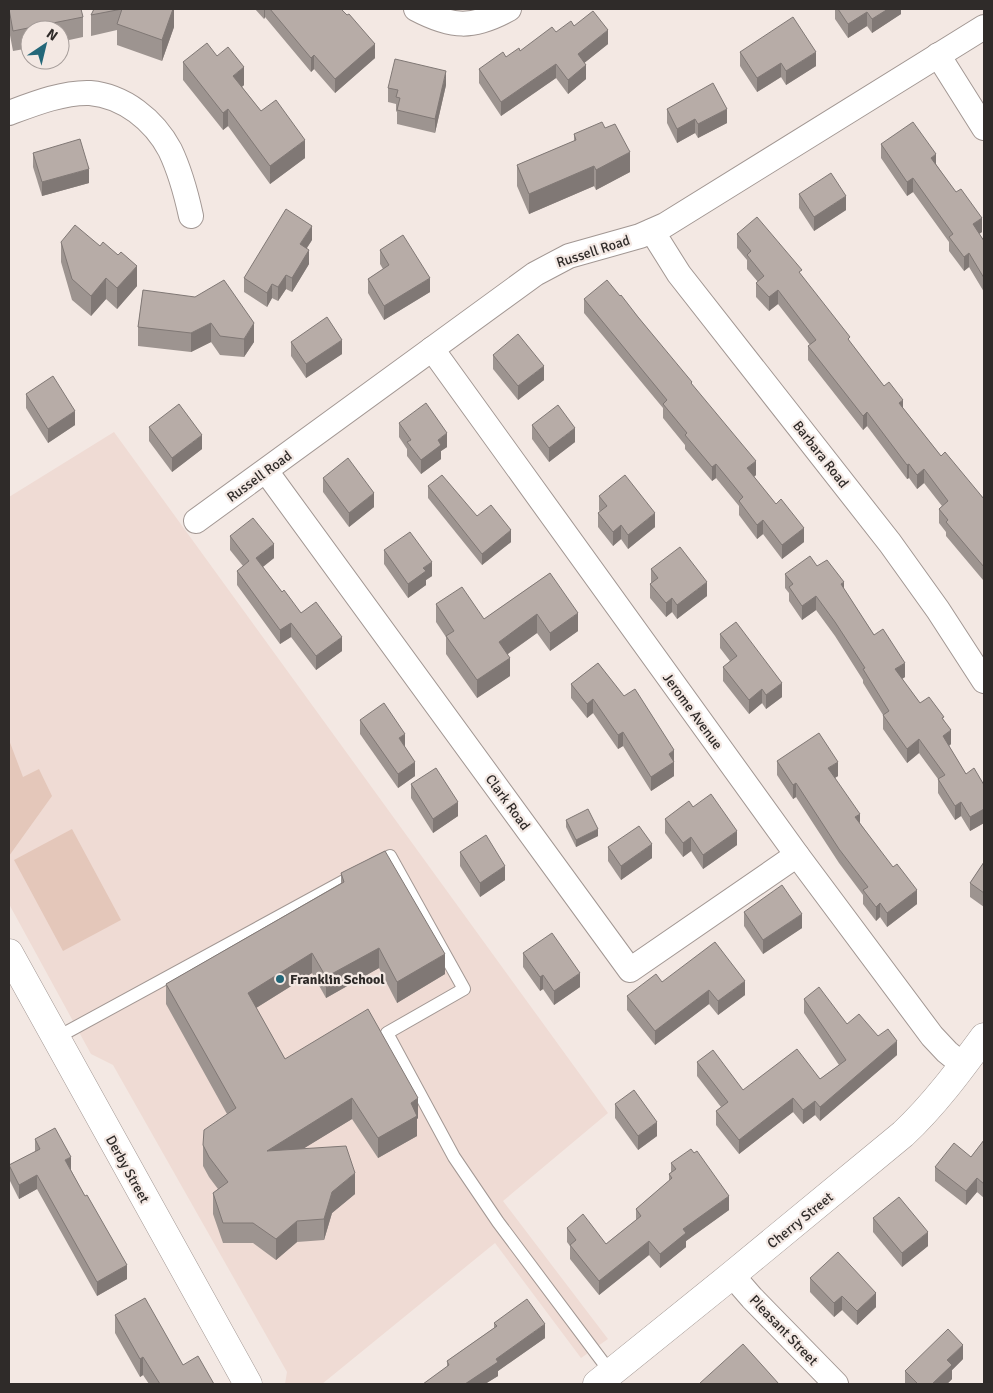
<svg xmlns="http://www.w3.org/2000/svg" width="993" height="1393" viewBox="0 0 993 1393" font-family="Signika,sans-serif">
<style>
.built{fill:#efdbd4}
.green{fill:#e4c7ba}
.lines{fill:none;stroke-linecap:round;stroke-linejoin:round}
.service-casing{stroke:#a29793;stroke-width:14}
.minor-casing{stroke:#a29793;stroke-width:26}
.tertiary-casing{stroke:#a29793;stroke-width:29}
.service{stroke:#fff;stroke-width:12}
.minor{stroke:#fff;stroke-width:24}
.tertiary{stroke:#fff;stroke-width:28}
.wall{fill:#9d9490}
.shaded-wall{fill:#807875}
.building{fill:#b7aca7;stroke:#807875}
.poi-dot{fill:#236779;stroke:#f3e8e3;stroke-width:2}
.labels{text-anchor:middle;stroke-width:4.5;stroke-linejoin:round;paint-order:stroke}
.street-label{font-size:14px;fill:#2f2b29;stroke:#f3e8e3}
.poi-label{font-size:14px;font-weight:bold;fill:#2f2b29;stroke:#f3e8e3;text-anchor:start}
</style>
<rect width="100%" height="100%" fill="#f3e8e3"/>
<!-- built -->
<path class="built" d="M114 432 608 1113 503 1201 608 1339 581 1358 495 1243 322 1384H285L287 1372 113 1065 91 1054 9 904V497Z"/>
<!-- green -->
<g class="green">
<path d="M9 740 23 777 39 769 52 796 9 856Z"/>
<path d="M72 829 121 920 63 951 14 860Z"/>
</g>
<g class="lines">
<defs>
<g id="service">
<path d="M374 864 390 856 464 989 387 1033 454 1157 498 1222 611 1373"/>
<path d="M56 1038 355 875"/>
</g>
<g id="minor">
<path d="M416 9C452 28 473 29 509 9"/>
<path d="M938 55 984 128"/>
<path d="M9 113C33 104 63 92 90 93 124 96 154 120 170 150 180 171 186 193 191 216"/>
<path d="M652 231 679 274 890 543 938 610 984 681"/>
<path d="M432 349 797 855 932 1036 947 1052 963 1065"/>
<path d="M266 471 630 970 797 855"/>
<path d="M196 521 535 274 569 256 640 236 665 225 984 27"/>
<path d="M732 1275 752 1298 836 1384"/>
</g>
<g id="tertiary">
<path d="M9 953 248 1384"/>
<path d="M597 1384 732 1275 903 1134C934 1105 959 1071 984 1037"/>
</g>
</defs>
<!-- service casing -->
<use href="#service" class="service-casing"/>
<!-- minor casing -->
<use href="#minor" class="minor-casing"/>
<!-- tertiary casing -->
<use href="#tertiary" class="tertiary-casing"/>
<!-- service -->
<use href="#service" class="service"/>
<!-- minor -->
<use href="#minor" class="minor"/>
<!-- tertiary -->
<use href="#tertiary" class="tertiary"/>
</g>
<!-- wall -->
<g class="wall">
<path d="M9 9 83 17V37L60 42V30H30V48L13 51 9 30Z"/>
<path d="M94 9H174V27L162 61 117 45V30L91 36V15Z"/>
<path d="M255 9H341L375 58 335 93 314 69 311 72 265 17 264 19Z"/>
<path d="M835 9H901V14L872 33 867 26 848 38 835 19Z"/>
<path d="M574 26 608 44 584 63 586 79 568 94 556 78 501 116 479 83V69L520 51 556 32Z"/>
<path d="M740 52 816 66 786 85 781 77 757 92 740 66Z"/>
<path d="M217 56 244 85 242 87 261 111 305 158 270 184 228 126 223 130 183 80V62Z"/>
<path d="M446 85 435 133 397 124V112L396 111V104L388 102V88Z"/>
<path d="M667 109 727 123 698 138 695 133 677 143 667 123Z"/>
<path d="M605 128 630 172 596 190 594 186 529 214 517 186V165L574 141V134Z"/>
<path d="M881 144 936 164 982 232 979 234 984 241V292L969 267 964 271 949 251V242L913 192 907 196 881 158Z"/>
<path d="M33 153 89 183 42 196 33 167Z"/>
<path d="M799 194 846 210 814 231 799 208Z"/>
<path d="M737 234 802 276 850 342 884 386 903 408 941 456 984 499V591L983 590V580L946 536V532L939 523V509L942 506 924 483 917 489 909 478 907 479 867 426 863 430 808 360V346L810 345 778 304 769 311 756 297V283L758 282 747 269V260L737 248Z"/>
<path d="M312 240 307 248 309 264 292 292 286 289 278 301 272 298 267 307 244 292V278Z"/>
<path d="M61 242 137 286 117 309 106 299 91 316 72 300 61 262Z"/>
<path d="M380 250 430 292 384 320 368 293V279L383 269 380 264Z"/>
<path d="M143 290 254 342 244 357 220 355 211 342 191 352 138 346V327Z"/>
<path d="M620 296 638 317 692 385 756 475 754 477 804 542 782 559 763 534 757 539 739 515V506L716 478 712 481 685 449V445L663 418V408L584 313V299Z"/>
<path d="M291 342 342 354 306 378 291 356Z"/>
<path d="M493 355 544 380 518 400 493 369Z"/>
<path d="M26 394 75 425 48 443 26 408Z"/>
<path d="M399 423 447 447 441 451V459L421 474 407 456V449L399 437Z"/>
<path d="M532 425 575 442 549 462 532 439Z"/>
<path d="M149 427 202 449 172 472 149 441Z"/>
<path d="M323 478 374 507 349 527 323 492Z"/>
<path d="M428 486 477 516 511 542 482 565 428 498Z"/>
<path d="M599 496 655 527 628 549 621 539 613 546 598 527V513L600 512 599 510Z"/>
<path d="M230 536 274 558 263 567 282 592 301 613 342 651 316 670 291 637 280 644 237 585V571L243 566 230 550Z"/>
<path d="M384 550 432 576 426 580V585L408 598 384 564Z"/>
<path d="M817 566 844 589 874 635 905 677 902 679 920 703 944 720 951 744 949 746 966 774 984 785V823L970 831 961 816 955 820 938 793V779L919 753 907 763 883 729V715L863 683V680L835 636 816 610 802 620 789 601V593L785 588V574Z"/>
<path d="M651 569 707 596 677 619 672 612 666 617 650 598V584L651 583Z"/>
<path d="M550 573 578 631 550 651 537 633 508 654 510 676 477 698 446 654V637L436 622V604L484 619Z"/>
<path d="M720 634 782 697 766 709 762 703 749 714 723 681V667L730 661 720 648Z"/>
<path d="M598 663 674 764V776L651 791 623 746 618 749 593 713 587 718 571 698V684Z"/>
<path d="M360 720 415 776 398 788 360 734Z"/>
<path d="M777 761 838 776 835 778 860 823 917 904 887 927 880 917 876 921 863 904V895L839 863 796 797 793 799 777 775Z"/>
<path d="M411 784 458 816 433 833 411 798Z"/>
<path d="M693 807 737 845 703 869 691 851 683 857 665 833V819Z"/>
<path d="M566 820 598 836 576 847 566 827Z"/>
<path d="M608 847 652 858 621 880 608 861Z"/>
<path d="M460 852 505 880 480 897 460 866Z"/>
<path d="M984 862V907L970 897V883Z"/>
<path d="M341 873 445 974 397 1003 379 968 326 998 312 973 256 1008 285 1059 418 1118 417 1119V1136L378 1158 352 1119 304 1148 355 1194 332 1213 324 1240 297 1242 276 1260 253 1243H223L213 1214V1193L218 1189 209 1177 203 1166V1145L227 1114 166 1004V984L341 883Z"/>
<path d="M744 912 802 928 763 954 744 926Z"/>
<path d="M523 953 580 987 554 1005 543 989 540 991 523 967Z"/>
<path d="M662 982 745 995 718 1015 709 1004 655 1045 627 1010V996Z"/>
<path d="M804 999 847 1024 878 1036 897 1055 820 1121 815 1115 803 1124 793 1112 739 1154 716 1125V1111L721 1107 697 1076V1062L743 1090 820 1079 839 1065 804 1013Z"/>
<path d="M615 1104 657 1136 638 1150 615 1118Z"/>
<path d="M35 1139 71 1170 127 1279 97 1296 37 1189 19 1199 9 1179V1165L35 1152Z"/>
<path d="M984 1140V1198L977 1192 966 1205 935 1181V1167L971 1157Z"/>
<path d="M671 1163 729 1210 686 1241V1247L660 1268 649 1255 599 1295 570 1259V1246L567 1242V1228L606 1244 636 1220V1209L669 1181V1174L671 1172Z"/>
<path d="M873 1218 928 1246 902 1267 873 1232Z"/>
<path d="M810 1278 876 1307 857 1325 842 1310 834 1317 810 1292Z"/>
<path d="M115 1315 183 1365 214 1384H149L143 1375 140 1377 115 1333Z"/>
<path d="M494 1323 545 1338 498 1371V1376L485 1384H423L447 1367V1361L494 1328Z"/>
<path d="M963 1359 952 1370V1379L947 1384H905V1371Z"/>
</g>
<!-- shaded-wall -->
<g class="shaded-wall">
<path d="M173 9H174V27L162 61V40Z"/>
<path d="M264 9H265V17L264 19Z"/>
<path d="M888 9H901V14L872 33V19Z"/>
<path d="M867 12V26L848 38V24Z"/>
<path d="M608 30V44L578 68V54Z"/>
<path d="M375 44V58L335 93V79Z"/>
<path d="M816 52V66L786 85V71Z"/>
<path d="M314 55V69L311 72V58Z"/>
<path d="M781 63V77L757 92V78Z"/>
<path d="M556 64V78L501 116V102Z"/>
<path d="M586 65V79L568 94V80Z"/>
<path d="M244 67V85L233 94V76Z"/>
<path d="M446 71V85L435 133V119Z"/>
<path d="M228 109V126L223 130V113Z"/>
<path d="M727 109V123L698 138V124Z"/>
<path d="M695 119V133L677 143V129Z"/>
<path d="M305 140V158L270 184V166Z"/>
<path d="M630 152V172L596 190V170Z"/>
<path d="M936 154V168L931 158Z"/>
<path d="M594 166V186L529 214V194Z"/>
<path d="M89 169V183L42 196V182Z"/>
<path d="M913 178V192L907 196V182Z"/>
<path d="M846 196V210L814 231V217Z"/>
<path d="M982 218V232L973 238V224Z"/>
<path d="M312 226V240L300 258V244Z"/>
<path d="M309 250V264L292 292V278Z"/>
<path d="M969 253V267L964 271V257Z"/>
<path d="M137 266V286L117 309V288Z"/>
<path d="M286 275V289L278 301V287Z"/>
<path d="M106 278V299L91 316V296Z"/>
<path d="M430 278V292L384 320V306Z"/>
<path d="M272 284V298L267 307V293Z"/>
<path d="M778 290V304L769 311V297Z"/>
<path d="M211 323V342L191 352V333Z"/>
<path d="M254 323V342L244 357V339Z"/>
<path d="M342 340V354L306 378V364Z"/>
<path d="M544 366V380L518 400V386Z"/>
<path d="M903 400V414L899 403Z"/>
<path d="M75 411V425L48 443V429Z"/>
<path d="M867 412V426L863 430V416Z"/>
<path d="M575 428V442L549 462V448Z"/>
<path d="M447 433V447L441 451V459L421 474V460L438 440Z"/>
<path d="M202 435V449L172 472V458Z"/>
<path d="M756 461V475L747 482V468Z"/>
<path d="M716 464V478L712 481V467Z"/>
<path d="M909 464V478L907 479V465Z"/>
<path d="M924 469V483L917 489V475Z"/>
<path d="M374 493V507L349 527V513Z"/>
<path d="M655 513V527L628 549V535Z"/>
<path d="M763 520V534L757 539V525Z"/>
<path d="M621 525V539L613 546V532Z"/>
<path d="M804 528V542L782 559V545Z"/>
<path d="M511 530V542L482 565V554Z"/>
<path d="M274 544V558L256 572V558Z"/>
<path d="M432 562V576L426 580V585L408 598V584L423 568Z"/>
<path d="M707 582V596L677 619V605Z"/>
<path d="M844 582V596L841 584Z"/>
<path d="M816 596V610L802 620V606Z"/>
<path d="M672 598V612L666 617V603Z"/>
<path d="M578 613V631L550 651V633Z"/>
<path d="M537 614V633L499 660V642Z"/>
<path d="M291 623V637L280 644V630Z"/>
<path d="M342 637V651L316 670V656Z"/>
<path d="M510 658V676L477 698V680Z"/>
<path d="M905 663V677L895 683V669Z"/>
<path d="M782 683V697L766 709V695Z"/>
<path d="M762 689V703L749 714V700Z"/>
<path d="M593 699V713L587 718V704Z"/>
<path d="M951 730V744L943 750V736Z"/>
<path d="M623 732V746L618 749V735Z"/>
<path d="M405 734V748L399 738Z"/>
<path d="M919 739V753L907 763V749Z"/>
<path d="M674 750V776L651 791V777L669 754Z"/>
<path d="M415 762V776L398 788V774Z"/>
<path d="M838 762V776L828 782V768Z"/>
<path d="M796 783V797L793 799V785Z"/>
<path d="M458 802V816L433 833V819Z"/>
<path d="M961 802V816L955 820V806Z"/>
<path d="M984 809V823L970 831V817Z"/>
<path d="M860 814V828L855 817Z"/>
<path d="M598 829V836L576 847V840Z"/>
<path d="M737 831V845L703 869V855Z"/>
<path d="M691 837V851L683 857V843Z"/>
<path d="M652 844V858L621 880V866Z"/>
<path d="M505 866V880L480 897V883Z"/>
<path d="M917 890V904L887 927V913Z"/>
<path d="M880 903V917L876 921V907Z"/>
<path d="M802 914V928L763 954V940Z"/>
<path d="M379 948V968L326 998V977Z"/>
<path d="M312 953V973L248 1013V993Z"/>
<path d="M445 954V974L397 1003V982Z"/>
<path d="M580 973V987L554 1005V991Z"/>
<path d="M543 975V989L540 991V977Z"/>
<path d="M745 981V995L718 1015V1001Z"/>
<path d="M709 990V1004L655 1045V1031Z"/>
<path d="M897 1041V1055L820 1121V1107Z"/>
<path d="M352 1098V1119L267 1171V1151Z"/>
<path d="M418 1098V1118L417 1119V1136L378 1158V1138L411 1103Z"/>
<path d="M793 1098V1112L739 1154V1140Z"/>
<path d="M815 1101V1115L803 1124V1110Z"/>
<path d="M657 1122V1136L638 1150V1136Z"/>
<path d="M71 1157V1171L65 1160Z"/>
<path d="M355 1173V1194L332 1213 324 1240V1219L332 1192Z"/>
<path d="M37 1175V1189L19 1199V1185Z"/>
<path d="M977 1178V1192L966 1205V1191Z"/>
<path d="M729 1196V1210L686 1241V1247L660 1268V1254L683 1229Z"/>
<path d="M297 1221V1242L276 1260V1239Z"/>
<path d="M928 1232V1246L902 1267V1253Z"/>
<path d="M649 1241V1255L599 1295V1281Z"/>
<path d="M127 1265V1279L97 1296V1282Z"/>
<path d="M876 1293V1307L857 1325V1311Z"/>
<path d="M842 1296V1310L834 1317V1303Z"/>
<path d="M545 1324V1338L498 1371V1376L485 1384H465L496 1359Z"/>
<path d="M963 1345V1359L952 1370V1379L947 1384H932L947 1360Z"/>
<path d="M143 1357V1375L140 1377V1359Z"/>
</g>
<!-- building -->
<g class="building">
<path d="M9 9H81L83 17 13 31Z"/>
<path d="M94 9H173L162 40 117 24 122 9 91 15Z"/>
<path d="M270 9H341L347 15 349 14 375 44 335 79 314 55 311 58Z"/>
<path d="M838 9H888L872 19 867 12 848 24Z"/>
<path d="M593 11 608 30 578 54 586 65 568 80 556 64 501 102 479 69 503 52 506 57 519 48 520 51 552 27 556 32 571 21 574 26Z"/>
<path d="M793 17 816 52 786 71 781 63 757 78 740 52Z"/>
<path d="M207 43 217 56 228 47 244 67 233 76 261 111 276 100 305 140 270 166 228 109 223 113 183 62Z"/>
<path d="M395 59 446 71 435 119 397 110 400 98 396 97 398 90 388 88Z"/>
<path d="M713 83 727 109 698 124 695 119 677 129 667 109Z"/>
<path d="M602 122 605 128 615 124 630 152 596 170 594 166 529 194 517 165 576 140 574 134Z"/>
<path d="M913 122 936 154 931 158 956 192 961 189 982 218 973 224 984 241V278L969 253 964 257 949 237 953 234 913 178 907 182 881 144Z"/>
<path d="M80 139 89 169 42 182 33 153Z"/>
<path d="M831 173 846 196 814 217 799 194Z"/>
<path d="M286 209 312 226 300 244 309 250 292 278 286 275 278 287 272 284 267 293 244 278Z"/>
<path d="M757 217 802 270 799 272 850 337 848 339 884 386 889 382 903 400 899 403 941 456 945 452 984 499V567L946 522 948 520 939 509 948 501 924 469 917 475 909 464 907 465 867 412 863 416 808 346 816 340 778 290 769 297 756 283 764 276 747 255 751 251 737 234Z"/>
<path d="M75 225 100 246 103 242 118 255 121 252 137 266 117 288 106 278 91 296 72 279 61 242Z"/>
<path d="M403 235 430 278 384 306 368 279 389 265 380 250Z"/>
<path d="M224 280 254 323 244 339 220 336 211 323 191 333 138 327 143 290 195 297Z"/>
<path d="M607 280 620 296 621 295 638 317 692 382 691 383 756 461 747 468 776 504 781 499 804 528 782 545 763 520 757 525 739 501 743 497 716 464 712 467 685 435 687 433 663 404 667 400 584 299Z"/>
<path d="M327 317 342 340 306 364 291 342Z"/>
<path d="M518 334 544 366 518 386 493 355Z"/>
<path d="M53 376 75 411 48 429 26 394Z"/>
<path d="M426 403 447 433 438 440 441 445 421 460 407 442 411 440 399 423Z"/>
<path d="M179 404 202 435 172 458 149 427Z"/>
<path d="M558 405 575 428 549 448 532 425Z"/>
<path d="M348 458 374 493 349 513 323 478Z"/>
<path d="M442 475 477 516 491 505 511 530 482 554 428 486Z"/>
<path d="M625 475 655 513 628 535 621 525 613 532 598 513 607 506 599 496Z"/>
<path d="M253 518 274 544 256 558 282 592 284 590 301 613 316 602 342 637 316 656 291 623 280 630 237 571 249 561 230 536Z"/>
<path d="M410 532 432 562 423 568 426 571 408 584 384 550Z"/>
<path d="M680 547 707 582 677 605 672 598 666 603 650 584 658 578 651 569Z"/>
<path d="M810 556 817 566 827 560 844 582 841 584 874 635 883 629 905 663 895 669 920 703 929 697 944 717 942 718 951 730 943 736 966 774 974 768 984 785V809L970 817 961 802 955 806 938 779 945 775 919 739 907 749 883 715 889 711 863 669 865 668 835 622 816 596 802 606 789 587 793 584 785 574Z"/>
<path d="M550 573 578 613 550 633 537 614 499 642 510 658 477 680 446 636 454 631 436 604 462 587 484 619Z"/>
<path d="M736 622 782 683 766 695 762 689 749 700 723 667 737 656 720 634Z"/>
<path d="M598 663 624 696 635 689 674 750 669 754 674 762 651 777 623 732 618 735 593 699 587 704 571 684Z"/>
<path d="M384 703 405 734 399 738 415 762 398 774 360 720Z"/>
<path d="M819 733 838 762 828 768 860 814 855 817 893 867 897 864 917 890 887 913 880 903 876 907 863 890 868 887 839 849 796 783 793 785 777 761Z"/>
<path d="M436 768 458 802 433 819 411 784Z"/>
<path d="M711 794 737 831 703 855 691 837 683 843 665 819 689 801 693 807Z"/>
<path d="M588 809 598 829 576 840 566 820Z"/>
<path d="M639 826 652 844 621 866 608 847Z"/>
<path d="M486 835 505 866 480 883 460 852Z"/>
<path d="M385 851 445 954 397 982 379 948 326 977 312 953 248 993 285 1059 368 1009 418 1098 411 1103 417 1116 378 1138 352 1098 267 1151 346 1146 355 1173 332 1192 324 1219 297 1221 276 1239 253 1223H223L213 1193 228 1182 209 1157 203 1145 204 1130 236 1108 166 984 344 882 341 873Z"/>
<path d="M984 862V893L970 883Z"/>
<path d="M782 885 802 914 763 940 744 912Z"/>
<path d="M552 933 580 973 554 991 543 975 540 977 523 953Z"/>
<path d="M715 942 745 981 718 1001 709 990 655 1031 627 996 656 974 662 982Z"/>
<path d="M819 987 847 1024 859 1014 878 1036 888 1029 897 1041 820 1107 815 1101 803 1110 793 1098 739 1140 716 1111 728 1102 697 1062 713 1050 743 1090 797 1049 820 1079 846 1060 804 999Z"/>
<path d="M634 1090 657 1122 638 1136 615 1104Z"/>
<path d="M55 1128 71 1157 65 1160 85 1196 87 1195 127 1265 97 1282 37 1175 19 1185 9 1165 40 1149 35 1139Z"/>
<path d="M984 1140V1184L977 1178 966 1191 935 1167 954 1143 971 1157Z"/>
<path d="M691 1149 694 1153 697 1151 729 1196 683 1229 686 1233 660 1254 649 1241 599 1281 570 1245 576 1240 567 1228 583 1214 606 1244 641 1216 636 1209 672 1178 669 1174 676 1169 671 1163Z"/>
<path d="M899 1197 928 1232 902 1253 873 1218Z"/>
<path d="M838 1252 876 1293 857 1311 842 1296 834 1303 810 1278Z"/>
<path d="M145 1298 183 1365 198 1356 214 1384H160L143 1357 140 1359 115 1315Z"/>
<path d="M527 1299 545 1324 496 1359 498 1362 465 1384H423L449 1365 447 1361 497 1326 494 1323Z"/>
<path d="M948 1329 963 1345 947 1360 952 1365 932 1384H918L905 1371Z"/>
<path d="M743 1344 779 1384H699Z"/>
</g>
<!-- markers -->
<circle class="poi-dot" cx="280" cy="979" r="5"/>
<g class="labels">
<!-- street labels -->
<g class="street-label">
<text transform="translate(593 251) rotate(-18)" y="5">Russell Road</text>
<text transform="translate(821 454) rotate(52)" y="5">Barbara Road</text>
<text transform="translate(259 476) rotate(-36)" y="5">Russell Road</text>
<text transform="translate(693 711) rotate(54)" y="5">Jerome Avenue</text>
<text transform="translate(508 802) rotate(54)" y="5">Clark Road</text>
<text transform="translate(128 1169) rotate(61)" y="5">Derby Street</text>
<text transform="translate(800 1220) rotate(-39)" y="5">Cherry Street</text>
<text transform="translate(784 1330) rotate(46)" y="5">Pleasant Street</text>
</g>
<!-- poi labels -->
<g class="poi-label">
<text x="290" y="984">Franklin School</text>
</g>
</g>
<!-- border -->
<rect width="993" height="1393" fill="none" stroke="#2f2b29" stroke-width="20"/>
<!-- north arrow -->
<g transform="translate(45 45) rotate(35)"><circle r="24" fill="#f3e8e3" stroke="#a59c99"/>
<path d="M0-4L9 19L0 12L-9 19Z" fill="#236779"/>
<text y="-8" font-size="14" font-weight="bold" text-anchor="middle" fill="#2f2b29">N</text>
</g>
</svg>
